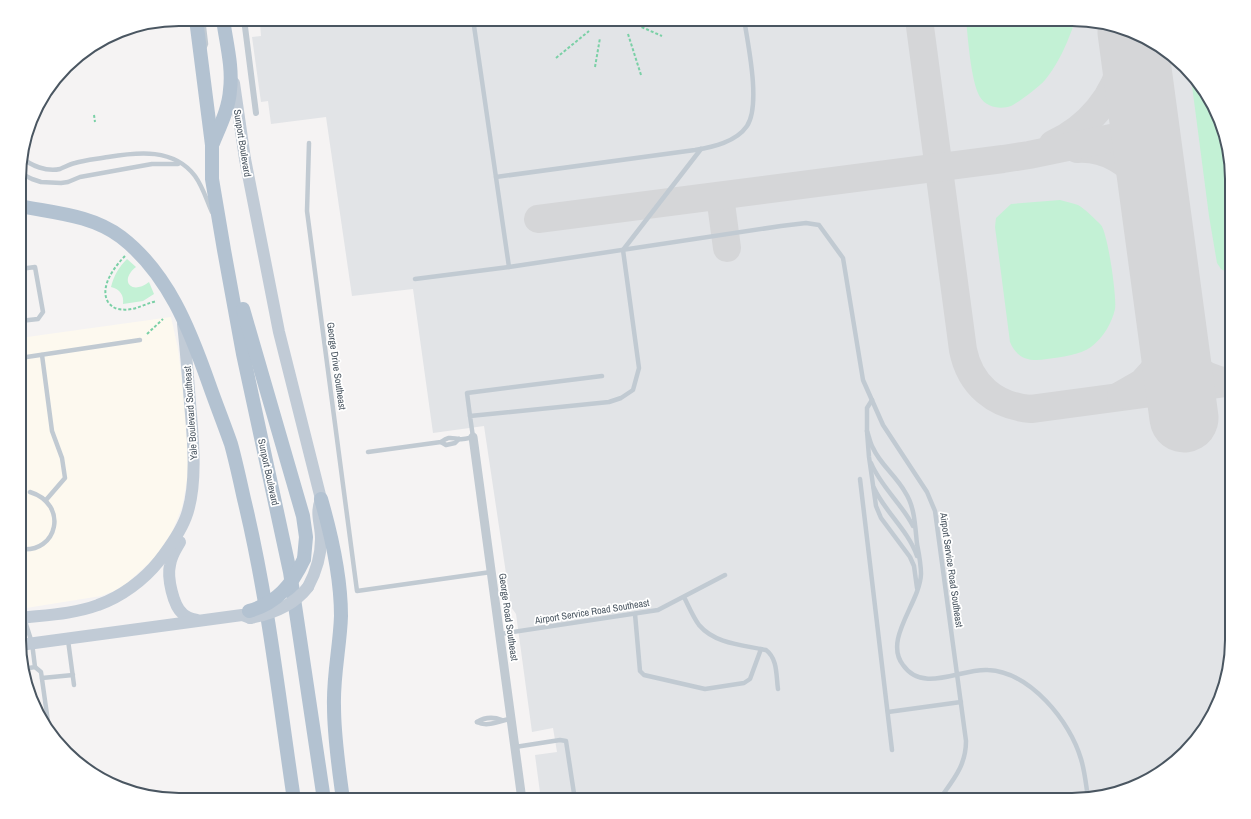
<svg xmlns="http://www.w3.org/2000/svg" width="1251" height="819" viewBox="0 0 1251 819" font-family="'Archivo Narrow',sans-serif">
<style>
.commercial{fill:#fdf9ef}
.airport{fill:#e2e4e7}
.green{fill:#c3f1d5}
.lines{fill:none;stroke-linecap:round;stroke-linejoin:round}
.taxiway{stroke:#d5d6d8;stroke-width:28}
.runway{stroke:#d5d6d8;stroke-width:69}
.path{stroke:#7ad0a6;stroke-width:2;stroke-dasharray:3 2;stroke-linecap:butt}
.service{stroke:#c1cad2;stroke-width:4.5}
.pedestrian{stroke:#c1cad2;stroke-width:6}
.minor{stroke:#c1cad2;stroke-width:9}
.secondary{stroke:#c1cbd6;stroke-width:12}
.primary{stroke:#b3c2d1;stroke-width:14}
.secondary-bridge{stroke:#c1cbd6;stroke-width:12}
.primary-bridge{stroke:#b3c2d1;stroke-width:14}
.labels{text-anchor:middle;stroke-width:3.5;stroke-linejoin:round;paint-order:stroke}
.street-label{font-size:10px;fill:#4a5661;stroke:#fff}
.rim{fill:none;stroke:#4a5661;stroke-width:2}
</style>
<rect width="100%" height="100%" fill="#f5f3f3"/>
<!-- commercial -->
<path class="commercial" d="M171 317 178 349 186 413 188 467 187 481 182 507 172 532 157 555 147 565 126 584 114 591 101 596 20 609V338Z"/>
<!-- airport -->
<path class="airport" d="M257 19H1072L1123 27 1161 46 1211 99 1232 169V650L1224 691 1205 729 1152 779 1082 800H541L535 755 557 752 553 728 532 732 516 614 511 607 484 426 433 433 413 289 352 296 326 117 271 124 268 101 261 102 252 37 261 36 260 23H258Z"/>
<!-- green -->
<g class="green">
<path d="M966 19H1072L1075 20C1070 38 1058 65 1045 80 1039 87 1019 102 1011 106 1000 110 986 107 980 97 971 82 968 39 966 19Z"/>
<path d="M1191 78 1211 99 1232 169V275L1221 269 1217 263 1209 216Z"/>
<path d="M1060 200C1066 202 1073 203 1078 205 1084 208 1096 220 1101 225 1108 234 1117 298 1115 309 1112 323 1103 338 1091 347 1080 355 1061 357 1047 359 1030 362 1017 359 1010 342L997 242 995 227 996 218 1011 204Z"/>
<path d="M127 259 136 267C119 280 131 296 149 282L154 294 143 301 123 304C124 295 120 289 111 287 114 275 119 267 127 259Z"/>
</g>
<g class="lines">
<!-- taxiway -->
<g class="taxiway">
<path d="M919 19 963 350C970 385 995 406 1031 409L1232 382"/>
<path d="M1053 144C1088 128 1116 96 1123 57 1125 48 1126 39 1127 29"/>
<path d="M1077 149C1105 147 1132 163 1146 187 1151 196 1154 206 1157 216L1172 326 1163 354 1152 372 1142 383 1121 395"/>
<path d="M720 196 727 248"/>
<path d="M538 219 1003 159 1029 155 1145 131"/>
<path d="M1172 326C1182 358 1193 376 1228 382"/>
</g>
<!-- runway -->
<path class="runway" d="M1132 32 1184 418"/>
<!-- path -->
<g class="path">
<path d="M637 25 662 36"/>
<path d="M628 34 641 75"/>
<path d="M556 58 589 31"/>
<path d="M595 67 600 38"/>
<path d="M94 115 95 122"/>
<path d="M125 256C115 266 99 287 108 302 111 306 114 308 118 309 134 312 143 304 157 301"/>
<path d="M147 334 163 319"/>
</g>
<!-- service -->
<g class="service">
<path d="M203 19 206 44 204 49"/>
<path d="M473 19 509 267"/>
<path d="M309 143 307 211 357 591 491 572"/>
<path d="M21 157C31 166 47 172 60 169 65 167 70 164 75 163 85 160 97 159 108 157 138 152 174 148 195 176 203 187 207 201 212 212"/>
<path d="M20 173 32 179 41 182 61 183 68 182 80 177 152 164H178"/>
<path d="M496 177 695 150C713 147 736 142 747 126 761 105 748 44 744 19"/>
<path d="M20 269 35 267 43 312 38 319 20 321"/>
<path d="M415 279 509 267 781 226 806 223 819 225 843 258 863 380 883 425 927 492 935 511 966 741C966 766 953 780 939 800"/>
<path d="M42 355 52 431 62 458 65 478 46 500"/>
<path d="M20 358 140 340"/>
<path d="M872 400 867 408V431L869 457 876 506 881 518 910 557 914 566 917 588"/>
<path d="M470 416 467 393 602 376"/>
<path d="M867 431C869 436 870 443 873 448 880 464 896 476 905 492 915 507 915 526 917 544 919 554 921 564 921 574 920 603 883 639 903 665 923 694 961 668 988 670 1030 672 1070 721 1081 759 1085 772 1086 785 1088 798"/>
<path d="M441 442 446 445 455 443 459 439"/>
<path d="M368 452 441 442C449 436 451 438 459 439 463 440 469 438 473 437L470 416 609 402 621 398 633 390 639 368 623 250 701 149"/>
<path d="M871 463C881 487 902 504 913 526"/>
<path d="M860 479 892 750"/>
<path d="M874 488C885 512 908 530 917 556"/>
<path d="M20 549C58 554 69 504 30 492"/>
<path d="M20 590 24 618 32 643 35 667 23 669"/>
<path d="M684 597C689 607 693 617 699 625 715 644 743 645 766 650 778 659 776 676 778 689"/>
<path d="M635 614 640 671 644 675 705 689 744 683 750 679 761 649"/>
<path d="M500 634 658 610 725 575"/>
<path d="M68 640 74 685"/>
<path d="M35 667 41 672 49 729"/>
<path d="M42 678 73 675"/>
<path d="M888 712 961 702"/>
<path d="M477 722C488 728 500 720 511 719"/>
<path d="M477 722C485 717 494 717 502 720"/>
<path d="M515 747 560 740 566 741 575 800"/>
</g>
<!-- pedestrian -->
<path class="pedestrian" d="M244 19 256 113"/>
<!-- minor -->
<path class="minor" d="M473 437 522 800"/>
<!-- secondary -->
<g class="secondary">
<path d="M234 83 245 159 279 332 321 499C315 515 321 523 321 539 321 556 316 572 308 587"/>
<path d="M180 542C176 549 171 556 170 565 167 577 173 606 183 614 187 618 193 619 197 620"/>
<path d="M20 618C46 615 74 614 98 605 121 597 144 580 159 561 169 548 180 533 186 517 198 485 193 437 190 403 188 377 186 350 183 324"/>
<path d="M20 645 242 615 250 618"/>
</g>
<!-- primary -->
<g class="primary">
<path d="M196 19 212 145V179L224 250 243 354 290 572 324 800"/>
<path d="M213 143C220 126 229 108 230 90 233 67 226 42 223 19"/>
<path d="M20 206C55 213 92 215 121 237 168 273 190 330 209 384 216 404 224 424 231 444 236 462 240 481 244 499 268 598 279 699 294 800"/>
<path d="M243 309 303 516 306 537 304 559"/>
<path d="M321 499C332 537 341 576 341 616 340 646 333 676 334 706 334 738 339 769 343 800"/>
</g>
<!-- secondary-bridge -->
<path class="secondary-bridge" d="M250 618C272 614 294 605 308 587"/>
<!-- primary-bridge -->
<path class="primary-bridge" d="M249 611C277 603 292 585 304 559"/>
</g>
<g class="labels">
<!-- street labels -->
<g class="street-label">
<text transform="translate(243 143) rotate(81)" y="4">Sunport Boulevard</text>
<text transform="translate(337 366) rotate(82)" y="4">George Drive Southeast</text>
<text transform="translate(190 413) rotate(-94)" y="4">Yale Boulevard Southeast</text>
<text transform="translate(269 472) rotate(78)" y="4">Sunport Boulevard</text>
<text transform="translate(952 570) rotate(82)" y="4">Airport Service Road Southeast</text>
<text transform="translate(592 611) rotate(-9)" y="4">Airport Service Road Southeast</text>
<text transform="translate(509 617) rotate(82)" y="4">George Road Southeast</text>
</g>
</g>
<!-- crop -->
<path d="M0 0H1251V819H0ZM179 26H1072A153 153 0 0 1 1225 179V640A153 153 0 0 1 1072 793H179A153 153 0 0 1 26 640V179A153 153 0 0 1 179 26Z" fill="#fff" fill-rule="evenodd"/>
<path class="rim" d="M179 26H1072A153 153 0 0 1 1225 179V640A153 153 0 0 1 1072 793H179A153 153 0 0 1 26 640V179A153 153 0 0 1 179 26Z"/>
</svg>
